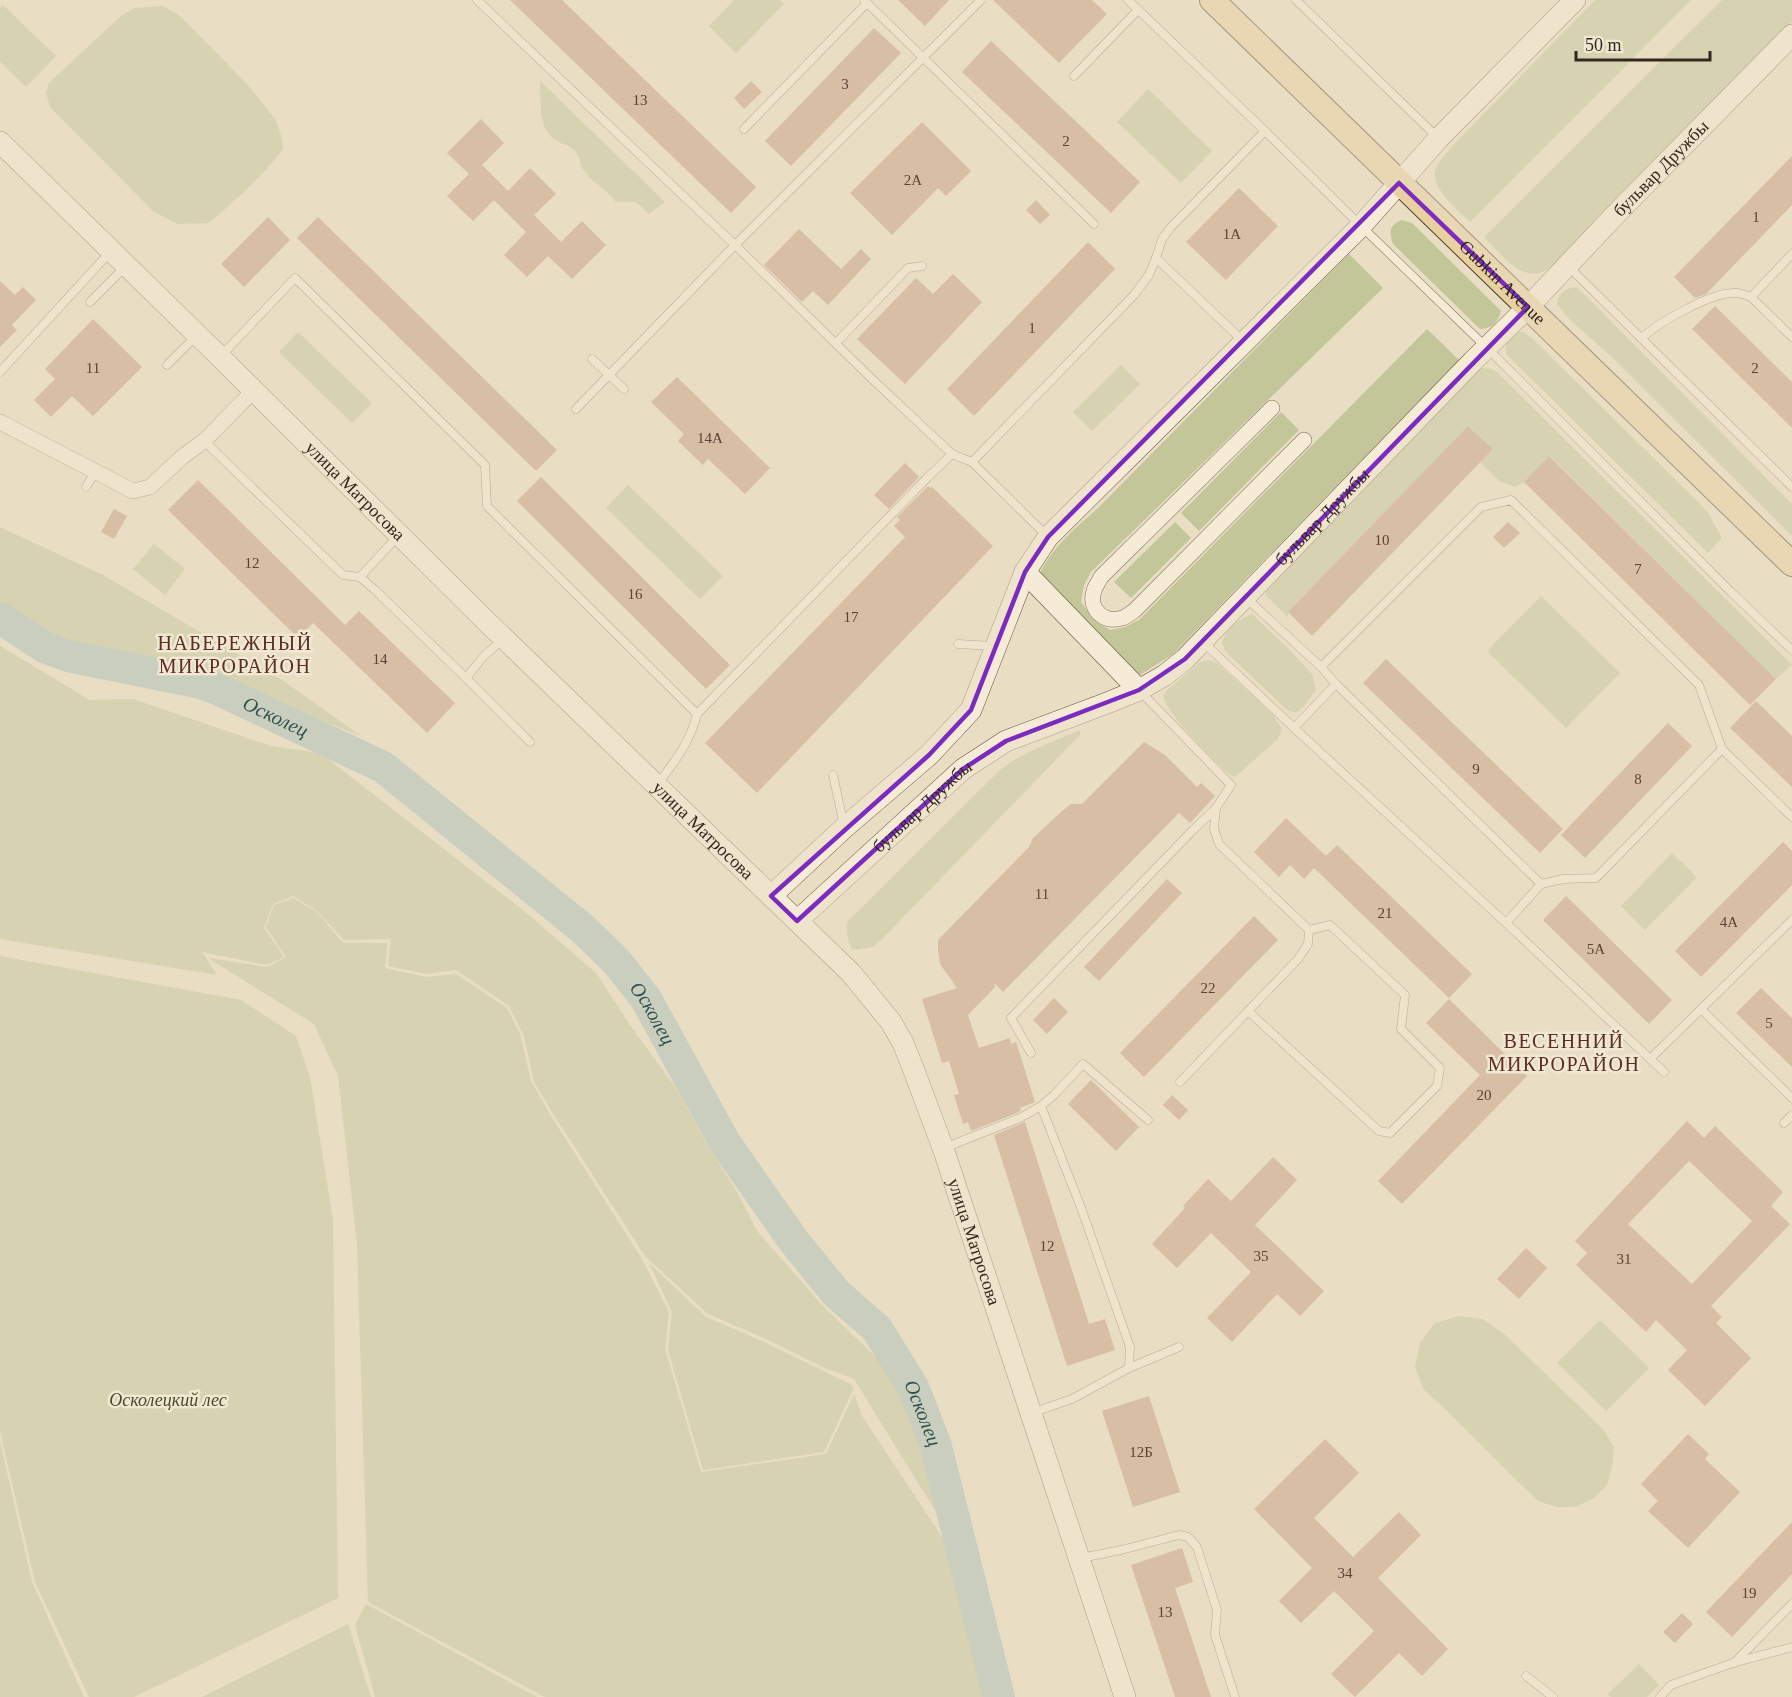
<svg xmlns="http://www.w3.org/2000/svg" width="1792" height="1697" viewBox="0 0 1792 1697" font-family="'Times New Roman',serif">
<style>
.green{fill:#c2c699}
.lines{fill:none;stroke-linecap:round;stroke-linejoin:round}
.river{stroke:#a5bdb5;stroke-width:32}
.building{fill:#c4997d;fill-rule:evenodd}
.lane-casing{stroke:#826f5c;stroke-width:9}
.street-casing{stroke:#826f5c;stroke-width:16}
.secondary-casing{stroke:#64513f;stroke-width:22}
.primary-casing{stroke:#503e30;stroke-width:26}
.lane{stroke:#f5ebd6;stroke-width:8}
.street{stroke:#f5ebd6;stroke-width:15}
.secondary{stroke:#f5ebd6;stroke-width:21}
.primary{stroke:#e9d09f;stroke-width:24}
.marked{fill:none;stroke:#7b2cbf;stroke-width:4.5;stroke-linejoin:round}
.labels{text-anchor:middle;stroke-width:5;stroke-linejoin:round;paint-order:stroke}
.number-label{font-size:15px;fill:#574436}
.street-label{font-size:18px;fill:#33281f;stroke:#f1e8d3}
.park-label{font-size:18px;font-style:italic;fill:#454e27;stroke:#f1e8d3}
.neighbourhood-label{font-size:20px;letter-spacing:1.5px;fill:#5c2d22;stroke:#f1e8d3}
.water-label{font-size:20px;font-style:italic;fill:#2f524f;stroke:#f1e8d3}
</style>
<rect width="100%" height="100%" fill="#e9ddc4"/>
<!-- green -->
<g class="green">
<path d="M734 0H780L784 4 736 53 709 26Z"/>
<path d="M1595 0H1691L1470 222C1459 211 1431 188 1435 171 1438 161 1448 152 1455 143Z"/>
<path d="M1722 0H1792V22L1555 264C1551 266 1547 270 1542 272 1519 281 1499 251 1484 237Z"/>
<path d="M3 5 56 56 26 87 0 62V8Z"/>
<path d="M163 6 180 16 248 85 275 119 281 135 283 149C262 177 235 200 209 223L177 224 153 211 50 107 46 93 49 83 121 16 135 8Z"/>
<path d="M540 81 665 202 649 214 636 202H616C607 189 592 183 583 169 578 161 581 156 573 149 568 145 562 144 557 141 537 130 541 100 540 81Z"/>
<path d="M1148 89 1212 151 1181 183 1117 122Z"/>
<path d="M1402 220 1412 223 1501 311C1497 323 1493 328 1480 329L1393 244C1389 232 1389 225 1402 220Z"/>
<path d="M1349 254 1383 288 1091 572 1084 585 1081 602 1093 619 1110 630 1125 627 1139 620 1427 329 1459 360 1173 654 1137 677 1039 575C1052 547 1077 527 1099 507Z"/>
<path d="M1575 287 1585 295 1792 504V536L1613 358 1570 320 1557 304C1558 293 1565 289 1575 287Z"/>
<path d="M298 332 372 403 352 423 279 352Z"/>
<path d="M1519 332H1524L1532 338 1700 504 1708 513 1722 538 1708 553 1506 354V341L1512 336Z"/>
<path d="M1121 365 1140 384 1092 431 1073 412Z"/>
<path d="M1482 368 1492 369 1498 373 1792 665 1776 679 1550 456 1524 482 1515 487 1499 481 1480 462 1493 449 1469 426 1288 612V617L1266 596V591L1273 582 1475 374Z"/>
<path d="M1281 412 1299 430 1199 531 1181 513Z"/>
<path d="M628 485 723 576 700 599 606 508Z"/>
<path d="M1175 522 1191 538 1131 598 1114 582Z"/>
<path d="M0 527 103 575 285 682 361 736 175 664 97 650 40 630 0 603Z"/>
<path d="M154 544 185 569 165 595 133 569Z"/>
<path d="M1541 596 1620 673 1566 728 1487 651Z"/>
<path d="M1252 614 1290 650 1312 674 1316 690 1303 707 1296 713 1287 710 1226 652 1222 643C1225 630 1239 619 1252 614Z"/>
<path d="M0 646 90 700 133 699 271 746 320 753 524 911 596 973 632 1028 676 1088 707 1145 737 1192 757 1231 822 1305 891 1372 920 1447 944 1525 854 1379 825 1368 764 1338 708 1314 645 1256 554 1115 534 1082 524 1036 509 1006 456 970 426 974 388 966 391 939 344 940 317 911 293 896 273 904 264 928 284 957 267 965 202 952 217 975 0 939Z"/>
<path d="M1209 660 1217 663 1273 715 1282 729 1278 739 1235 777 1228 774C1210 755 1170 719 1163 696L1167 690 1200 662Z"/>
<path d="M1080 730V735L885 936 873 947 852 950C848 940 845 932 848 921L1001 769C1025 751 1052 742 1080 730Z"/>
<path d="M1672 853 1697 877 1645 930 1621 906Z"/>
<path d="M293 898 317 912 343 943H387L385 968 426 977 456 974 507 1008 520 1034 531 1081 551 1116 642 1259 669 1312 665 1349 701 1472 826 1454 854 1394 862 1416 944 1540 986 1697H545L368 1602 357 1244 338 1076 314 1024 208 958 267 967 286 957 266 927 274 905Z"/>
<path d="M0 956 241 1000 296 1036 310 1077 333 1220 338 1598 134 1697H89L35 1582 0 1431Z"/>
<path d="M649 1263 706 1317 762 1341 850 1384 854 1388 824 1452 703 1470 668 1350 672 1312Z"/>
<path d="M1459 1316 1483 1319 1504 1334 1604 1430 1614 1448 1612 1467 1607 1485 1594 1498 1575 1507H1556L1538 1501 1443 1407 1424 1390 1415 1367 1420 1343 1435 1323Z"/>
<path d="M1600 1320 1649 1368 1606 1411 1557 1363Z"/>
<path d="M0 1442 32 1582 84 1697H0Z"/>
<path d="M366 1604 537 1697H375L355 1625Z"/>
<path d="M348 1624 371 1697H202Z"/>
<path d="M1639 1664 1659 1685 1647 1697H1611L1608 1694Z"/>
</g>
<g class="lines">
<!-- river -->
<path class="river" id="s1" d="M0 618 46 648 68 656 201 683 217 689 383 767 583 929 617 962 646 999 725 1143 793 1240 836 1293 877 1329 913 1387 935 1443 999 1697"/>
</g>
<!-- building -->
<g class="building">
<path d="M510 0H562L756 187 731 213Z"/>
<path d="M898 0H949L925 26Z"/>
<path d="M993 0H1092L1107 14 1059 63Z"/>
<path d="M874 28 901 53 791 166 765 141Z"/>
<path d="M991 41 1140 182 1111 213 962 72Z"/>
<path d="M751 81 762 92 744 109 734 98Z"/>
<path d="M481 119 504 143 482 165 508 191 530 168 556 194 534 215 561 242 582 221 606 245 572 279 548 256 527 277 504 255 526 232 494 200 473 221 447 196 469 174 447 153Z"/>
<path d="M922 122 971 171 946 196 938 188 892 235 850 193Z"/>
<path d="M1792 156V205L1706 294 1695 298 1674 277Z"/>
<path d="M1239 188 1278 226 1226 280 1186 242Z"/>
<path d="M1036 200 1050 215 1040 224 1026 210Z"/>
<path d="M268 217 290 240 244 287 221 264Z"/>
<path d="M318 217 557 450 536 471 297 238Z"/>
<path d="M799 229 841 269 861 249 871 259 828 305 813 291 802 302 764 265Z"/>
<path d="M1088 242 1115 269 974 416 947 389Z"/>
<path d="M953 274 982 302 905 384 857 339 916 278 933 294Z"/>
<path d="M0 281 15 295 23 287 36 300 12 325 17 330 0 347Z"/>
<path d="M1715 306 1792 382V428L1692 329Z"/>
<path d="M93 319 142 367 93 416 72 396 51 417 34 400 55 379 45 369Z"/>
<path d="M677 377 770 468 745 494 708 459 703 465 678 441 684 434 651 402Z"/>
<path d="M1468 426 1493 449 1312 636 1288 612Z"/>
<path d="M1549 456 1776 679 1750 705 1524 482Z"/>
<path d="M905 463 919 477 889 509 874 495Z"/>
<path d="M541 477 730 665 706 689 517 501Z"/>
<path d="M198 480 345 625 359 611 455 703 427 733 313 623 298 638 168 510Z"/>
<path d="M928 486 930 488 932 487 993 546 757 793 705 743 905 537 894 526 900 520 897 517Z"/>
<path d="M114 509 127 516 114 539 101 532Z"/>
<path d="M1508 522 1520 533 1504 548 1493 537Z"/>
<path d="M1386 659 1563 829 1540 853 1363 683Z"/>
<path d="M1756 701 1792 736V787L1730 728Z"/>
<path d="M1668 723 1692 746 1585 858 1561 835Z"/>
<path d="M1144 742 1165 755 1197 787 1201 783 1215 796 1190 823 1179 813 1003 992 994 983 995 987 968 1015 979 1048 1010 1038 1011 1044 1016 1042 1035 1102 1020 1108 1021 1110 1017 1113 971 1131 968 1122 963 1124 954 1095 959 1094 949 1061 942 1063 922 999 957 988 940 964 938 950V940L1029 847 1033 838 1062 811 1071 804H1082Z"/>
<path d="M1286 818 1326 856 1337 845 1472 974 1449 998 1314 868 1304 879 1290 865 1279 877 1254 852Z"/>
<path d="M1783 842 1792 851V885L1701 977 1675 951Z"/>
<path d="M1167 879 1182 893 1099 981 1084 967Z"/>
<path d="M1566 896 1672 1000 1649 1024 1543 920Z"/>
<path d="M1254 916 1278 940 1144 1077 1120 1053Z"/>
<path d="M1761 988 1792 1018V1067L1736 1013Z"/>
<path d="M1054 998 1068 1012 1047 1034 1033 1020Z"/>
<path d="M1449 999 1527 1076 1402 1204 1378 1181 1480 1075 1426 1023Z"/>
<path d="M1091 1080 1139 1127 1116 1151 1068 1104Z"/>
<path d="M1172 1095 1188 1110 1179 1120 1163 1105Z"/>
<path d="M1687 1121 1704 1138 1715 1126 1783 1192 1771 1206 1790 1224 1711 1306 1722 1317 1716 1323 1751 1358 1705 1406 1668 1370 1687 1350 1656 1320 1646 1332 1576 1265 1587 1253 1575 1241ZM1689 1161 1752 1221 1692 1284 1628 1224Z"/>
<path d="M1025 1122 1089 1324 1105 1319 1115 1350 1067 1366 994 1135Z"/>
<path d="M1273 1157 1297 1180 1255 1225 1324 1291 1300 1316 1277 1294 1232 1342 1207 1318 1251 1272 1211 1233 1177 1268 1152 1244 1185 1208 1183 1206 1208 1179 1231 1201Z"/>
<path d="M1526 1248 1547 1268 1519 1299 1497 1279Z"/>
<path d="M1149 1396 1180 1492 1133 1507 1102 1411Z"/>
<path d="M1688 1434 1709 1454 1705 1459 1740 1492 1688 1548 1648 1511 1658 1501 1641 1484Z"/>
<path d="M1325 1439 1359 1473 1314 1518 1353 1557 1399 1512 1421 1535 1378 1578 1448 1649 1422 1676 1399 1653 1355 1697 1331 1674 1374 1631 1334 1591 1301 1623 1279 1601 1312 1568 1254 1509Z"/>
<path d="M1792 1522V1574L1732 1637 1706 1612Z"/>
<path d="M1182 1548 1193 1582 1175 1588 1211 1697H1175L1131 1565Z"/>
<path d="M1682 1613 1693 1624 1675 1643 1663 1632Z"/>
</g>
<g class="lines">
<defs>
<g id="lane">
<path d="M477 0 735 245 872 379 952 454 972 462 1047 536"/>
<path d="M864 0 1094 224"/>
<path d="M1128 0 1265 131 1361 226 1487 348 1731 592 1792 650"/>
<path d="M1296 0 1437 137"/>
<path d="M1074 76 1138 10"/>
<path d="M744 129 867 3"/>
<path d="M1569 267 1792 487"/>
<path d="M1751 297 1792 337"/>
<path d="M90 302 126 266"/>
<path d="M1642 338C1659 322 1709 294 1732 293 1738 292 1745 295 1751 297L1792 254"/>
<path d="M1243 341 1156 258 1162 239 1171 227 1265 131"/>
<path d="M836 343 908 268 922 266"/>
<path d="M220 357 295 278 485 465 487 506 697 714 926 479 952 454"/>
<path d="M592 359 624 389"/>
<path d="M167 365 196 336"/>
<path d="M0 372 111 251"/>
<path d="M576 409 735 245 981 0"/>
<path d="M204 441 343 575 360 577 375 590 466 678 530 742"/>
<path d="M972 462 1134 295 1149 275 1156 258"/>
<path d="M86 487 95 472"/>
<path d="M360 577 398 536"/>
<path d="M1245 597 1321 667"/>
<path d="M1202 641 1294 728 1506 923 1664 1072"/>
<path d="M958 644 993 646"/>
<path d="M466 678 484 656 502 640"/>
<path d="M1294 728 1336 684"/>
<path d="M833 775 844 826"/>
<path d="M657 785C675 761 690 743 697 714"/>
<path d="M1541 884 1336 684 1321 667 1481 507 1511 500 1699 685 1722 749"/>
<path d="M1506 923 1541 884 1563 879 1596 878 1722 749 1792 817"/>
<path d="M1701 1009 1792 1098"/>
<path d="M1248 1011 1379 1131 1390 1133 1437 1086 1440 1068 1401 1029 1405 995 1330 925 1309 930"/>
<path d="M1031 1053 1011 1018 1193 830 1216 808 1231 785 1139 690"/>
<path d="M1650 1059 1792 920"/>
<path d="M1180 1082 1298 959 1308 944 1309 930 1219 844 1214 829 1216 808"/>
<path d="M1784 1123 1792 1115"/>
<path d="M944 1148 1020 1118 1041 1106"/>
<path d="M1129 1368 1179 1347"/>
<path d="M1031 1413 1072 1399 1129 1368 1130 1347 1080 1205 1041 1106 1054 1095 1083 1064 1148 1120"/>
<path d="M1081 1558 1121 1550 1179 1535 1188 1537 1197 1547 1217 1610 1215 1635 1235 1697"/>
<path d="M1734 1663 1792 1604"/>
<path d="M1526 1676 1553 1697"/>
<path d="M1660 1697 1671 1685 1733 1663 1792 1647"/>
</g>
<g id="street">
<path d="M1272 408 1101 577C1099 582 1095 586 1094 591 1088 609 1104 624 1122 618 1126 617 1131 613 1135 610L1304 440"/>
<path d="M0 422 133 491 150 487 182 457 204 441 254 390"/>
</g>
<g id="secondary">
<path id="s2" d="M0 142 220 357 487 622 851 973 891 1022 903 1043 913 1068 943 1148 1125 1697"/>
<path d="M1025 572 1139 690"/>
<path d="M771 896 844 828 929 755 971 710 1025 572 1048 537 1361 226 1439 138 1575 0"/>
<path id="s3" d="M797 921 963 769 1006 741 1107 703 1139 690 1165 675 1185 659 1473 361 1528 307 1618 212 1792 35"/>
</g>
<g id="primary">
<path id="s4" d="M1212 0 1792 564"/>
</g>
</defs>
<!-- lane casing -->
<use href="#lane" class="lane-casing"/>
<!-- street casing -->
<use href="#street" class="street-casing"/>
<!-- secondary casing -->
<use href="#secondary" class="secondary-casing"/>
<!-- primary casing -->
<use href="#primary" class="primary-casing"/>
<!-- lane -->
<use href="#lane" class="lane"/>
<!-- street -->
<use href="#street" class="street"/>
<!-- secondary -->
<use href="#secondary" class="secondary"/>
<!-- primary -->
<use href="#primary" class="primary"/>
</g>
<!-- marked area -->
<path d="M0 0H1792V1697H0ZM1399 183 1528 307 1185 659 1139 690 1006 741 963 769 797 921 771 896 929 755 971 710 1025 572 1048 537Z" fill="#e9ddc4" fill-opacity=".55" fill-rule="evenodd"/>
<path class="marked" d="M1399 183 1528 307 1185 659 1139 690 1006 741 963 769 797 921 771 896 929 755 971 710 1025 572 1048 537Z"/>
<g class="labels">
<!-- number labels -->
<g class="number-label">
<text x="845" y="89">3</text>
<text x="640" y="105">13</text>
<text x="1066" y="146">2</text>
<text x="913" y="185">2А</text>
<text x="1756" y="222">1</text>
<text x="1232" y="239">1А</text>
<text x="1032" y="333">1</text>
<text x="93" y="373">11</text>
<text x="1755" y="373">2</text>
<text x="710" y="443">14А</text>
<text x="1382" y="545">10</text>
<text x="252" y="568">12</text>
<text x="1638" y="574">7</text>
<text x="635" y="599">16</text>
<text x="851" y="622">17</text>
<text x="380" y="664">14</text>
<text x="1476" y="774">9</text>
<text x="1638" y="784">8</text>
<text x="1042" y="899">11</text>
<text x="1385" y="918">21</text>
<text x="1729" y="927">4А</text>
<text x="1596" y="954">5А</text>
<text x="1208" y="993">22</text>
<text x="1769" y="1028">5</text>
<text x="1484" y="1100">20</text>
<text x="1047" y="1251">12</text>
<text x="1261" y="1261">35</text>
<text x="1624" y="1264">31</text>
<text x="1141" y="1457">12Б</text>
<text x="1345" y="1578">34</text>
<text x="1749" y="1598">19</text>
<text x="1165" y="1617">13</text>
</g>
<!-- street labels -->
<g class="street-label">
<text dy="6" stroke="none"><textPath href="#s3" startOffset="1158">бульвар Дружбы</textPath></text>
<text dy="6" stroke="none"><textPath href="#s4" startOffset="405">Gubkin Avenue</textPath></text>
<text dy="6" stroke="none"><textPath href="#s2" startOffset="498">улица Матросова</textPath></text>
<text dy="6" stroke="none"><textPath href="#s3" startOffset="672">бульвар Дружбы</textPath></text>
<text dy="6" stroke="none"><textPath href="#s3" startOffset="170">бульвар Дружбы</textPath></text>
<text dy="6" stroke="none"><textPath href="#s2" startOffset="984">улица Матросова</textPath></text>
<text dy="6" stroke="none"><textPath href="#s2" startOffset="1488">улица Матросова</textPath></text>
</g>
<!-- park labels -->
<g class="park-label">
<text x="168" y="1406">Осколецкий лес</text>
</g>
<!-- neighbourhood labels -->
<g class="neighbourhood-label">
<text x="235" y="650">НАБЕРЕЖНЫЙ<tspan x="235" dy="23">МИКРОРАЙОН</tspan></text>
<text x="1564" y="1048">ВЕСЕННИЙ<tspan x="1564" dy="23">МИКРОРАЙОН</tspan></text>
</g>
<!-- water labels -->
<g class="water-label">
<text dy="7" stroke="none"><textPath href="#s1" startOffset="296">Осколец</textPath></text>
<text dy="7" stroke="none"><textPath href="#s1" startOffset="782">Осколец</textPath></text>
<text dy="7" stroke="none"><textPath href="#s1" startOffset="1268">Осколец</textPath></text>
</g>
</g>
<!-- scale -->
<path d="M1576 51v9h134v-9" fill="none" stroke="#33281f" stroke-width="3"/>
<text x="1585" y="51" font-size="18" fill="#33281f" stroke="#f1e8d3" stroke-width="4.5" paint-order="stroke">50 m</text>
</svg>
